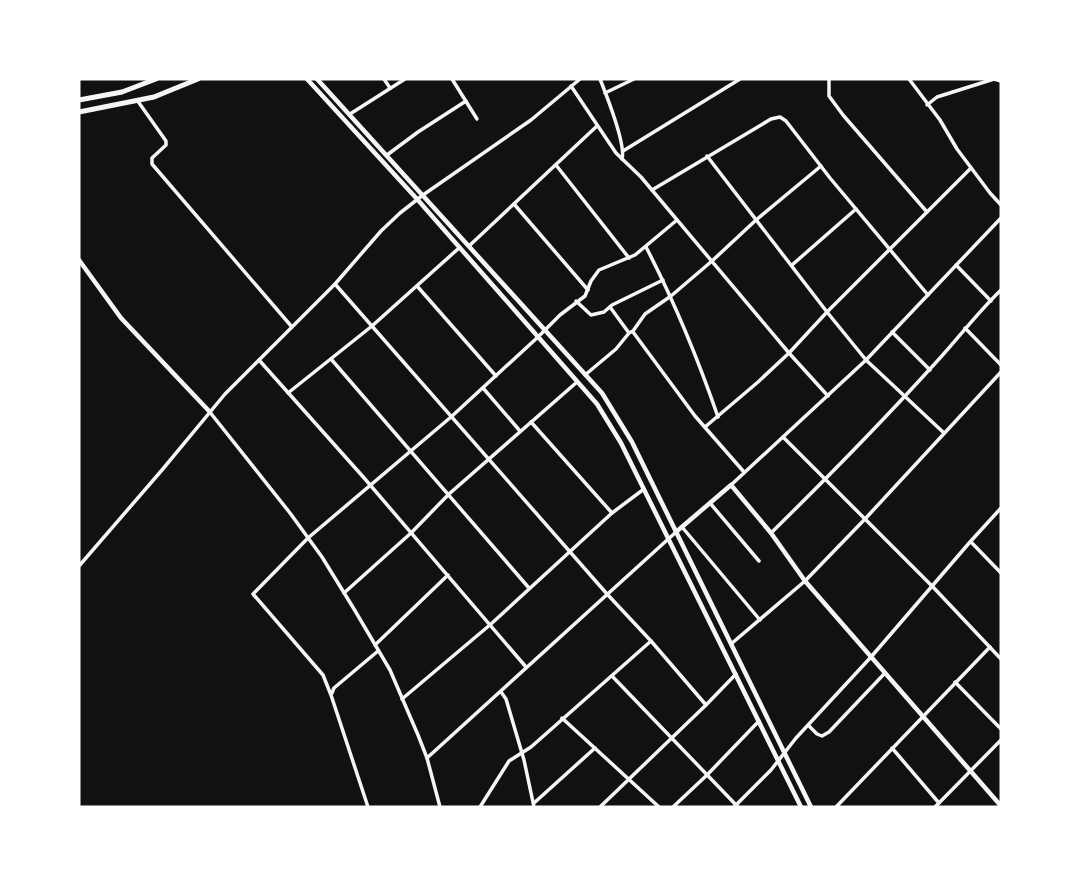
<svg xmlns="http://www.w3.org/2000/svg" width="1080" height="886" viewBox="0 0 1080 886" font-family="'Varela Round',sans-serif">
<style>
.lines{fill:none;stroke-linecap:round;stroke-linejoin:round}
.minor{stroke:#f5f5f5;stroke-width:3.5}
.tertiary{stroke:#f5f5f5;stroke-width:4.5}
.secondary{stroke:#f5f5f5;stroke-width:4.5}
.trunk{stroke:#f5f5f5;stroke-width:5}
</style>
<rect width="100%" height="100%" fill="#111"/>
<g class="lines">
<!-- minor -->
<g class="minor">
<path d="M384 79 390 88"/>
<path d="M452 79 477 119"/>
<path d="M600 79C606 94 626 145 622 159"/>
<path d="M829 79V96L843 115 927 212"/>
<path d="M909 79 940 120 957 149 990 193 1001 205"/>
<path d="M994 79 1001 81"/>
<path d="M571 86 616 153 641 177 789 353 828 396"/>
<path d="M605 93 634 79"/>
<path d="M137 100 166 141V145L152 158V164L292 327"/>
<path d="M927 105 937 97 994 79"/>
<path d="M350 114 405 79"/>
<path d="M623 151 740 79"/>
<path d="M387 155 418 132 466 101"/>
<path d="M707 156 827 312 866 360 944 433"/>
<path d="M556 165 629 258"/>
<path d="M652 190 771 119 780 117 786 121 830 178 928 295"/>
<path d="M514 204 588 290"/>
<path d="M469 246 597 126"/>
<path d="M646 247C674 301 698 359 718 417"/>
<path d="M792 265 856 209"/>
<path d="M956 265 991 301"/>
<path d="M335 284 607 594 651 641 706 705"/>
<path d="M417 286 496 376"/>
<path d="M576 301 591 315 604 312 612 305 663 280"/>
<path d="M610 307 629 333"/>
<path d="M965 328 1001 365"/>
<path d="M633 332 695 416 744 472"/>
<path d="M892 332 930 370"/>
<path d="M331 359 529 588"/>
<path d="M259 360 365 479 526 667"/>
<path d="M585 375 616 349 629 333 633 331 645 314 671 296 712 261 756 220 821 166"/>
<path d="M483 388 520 431"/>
<path d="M288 393 372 326 459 248"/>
<path d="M209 411 290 513 322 557 354 609 390 670 418 735 427 758 440 807"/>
<path d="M531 422 612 513"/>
<path d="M705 427 758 382 789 353 827 312 971 168"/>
<path d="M783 437 933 587 1001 659"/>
<path d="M731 485 866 360 1001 218"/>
<path d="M710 503 759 561"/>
<path d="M682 527 760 620"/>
<path d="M771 533C825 480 878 426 929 370 954 344 975 315 1001 290"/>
<path d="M971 542 1001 573"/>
<path d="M79 566 162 470 225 394 335 284 381 231 400 213 423 195 531 120 580 79"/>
<path d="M344 593 411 533 449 494 577 382"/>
<path d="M731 644 805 581 865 519 1001 372"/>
<path d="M375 645 448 575"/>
<path d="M612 676 738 807"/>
<path d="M955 682 1001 729"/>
<path d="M501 692 506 699 524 760 534 807"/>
<path d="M332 693 334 688 378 651"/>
<path d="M402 699 491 624 612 513 644 489"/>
<path d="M562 718 659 807"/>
<path d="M809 726 817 734 822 736 829 732 885 673"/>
<path d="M892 748 939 803"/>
<path d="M427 758 676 532"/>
<path d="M534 803 595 748"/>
<path d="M368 807 331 695 323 675 253 594 308 538 451 417 538 337 560 315 585 296 591 281 599 270 635 255 677 220"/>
<path d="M480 807 509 761 531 747 651 641"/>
<path d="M600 807 706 705 736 674"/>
<path d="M673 807 707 775 759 721"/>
<path d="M734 807 771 770 796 738 871 657 970 542 1001 508"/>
<path d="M836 807 990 647"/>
<path d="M935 807 1001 740"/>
</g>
<!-- tertiary -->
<g class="tertiary">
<path d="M79 260 121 318 209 411"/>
<path d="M676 532 731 485 771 533 805 581 1001 806"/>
</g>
<!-- secondary -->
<g class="secondary">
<path d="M307 79 417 199 597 404 621 443 801 807"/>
<path d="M317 79 602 393 632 442 811 807"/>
</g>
<!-- trunk -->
<g class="trunk">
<path d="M79 100 122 92 156 79"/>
<path d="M79 112 154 97 198 79"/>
</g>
</g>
<!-- border -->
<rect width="1080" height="886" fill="none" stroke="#ffffff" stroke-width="161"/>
</svg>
